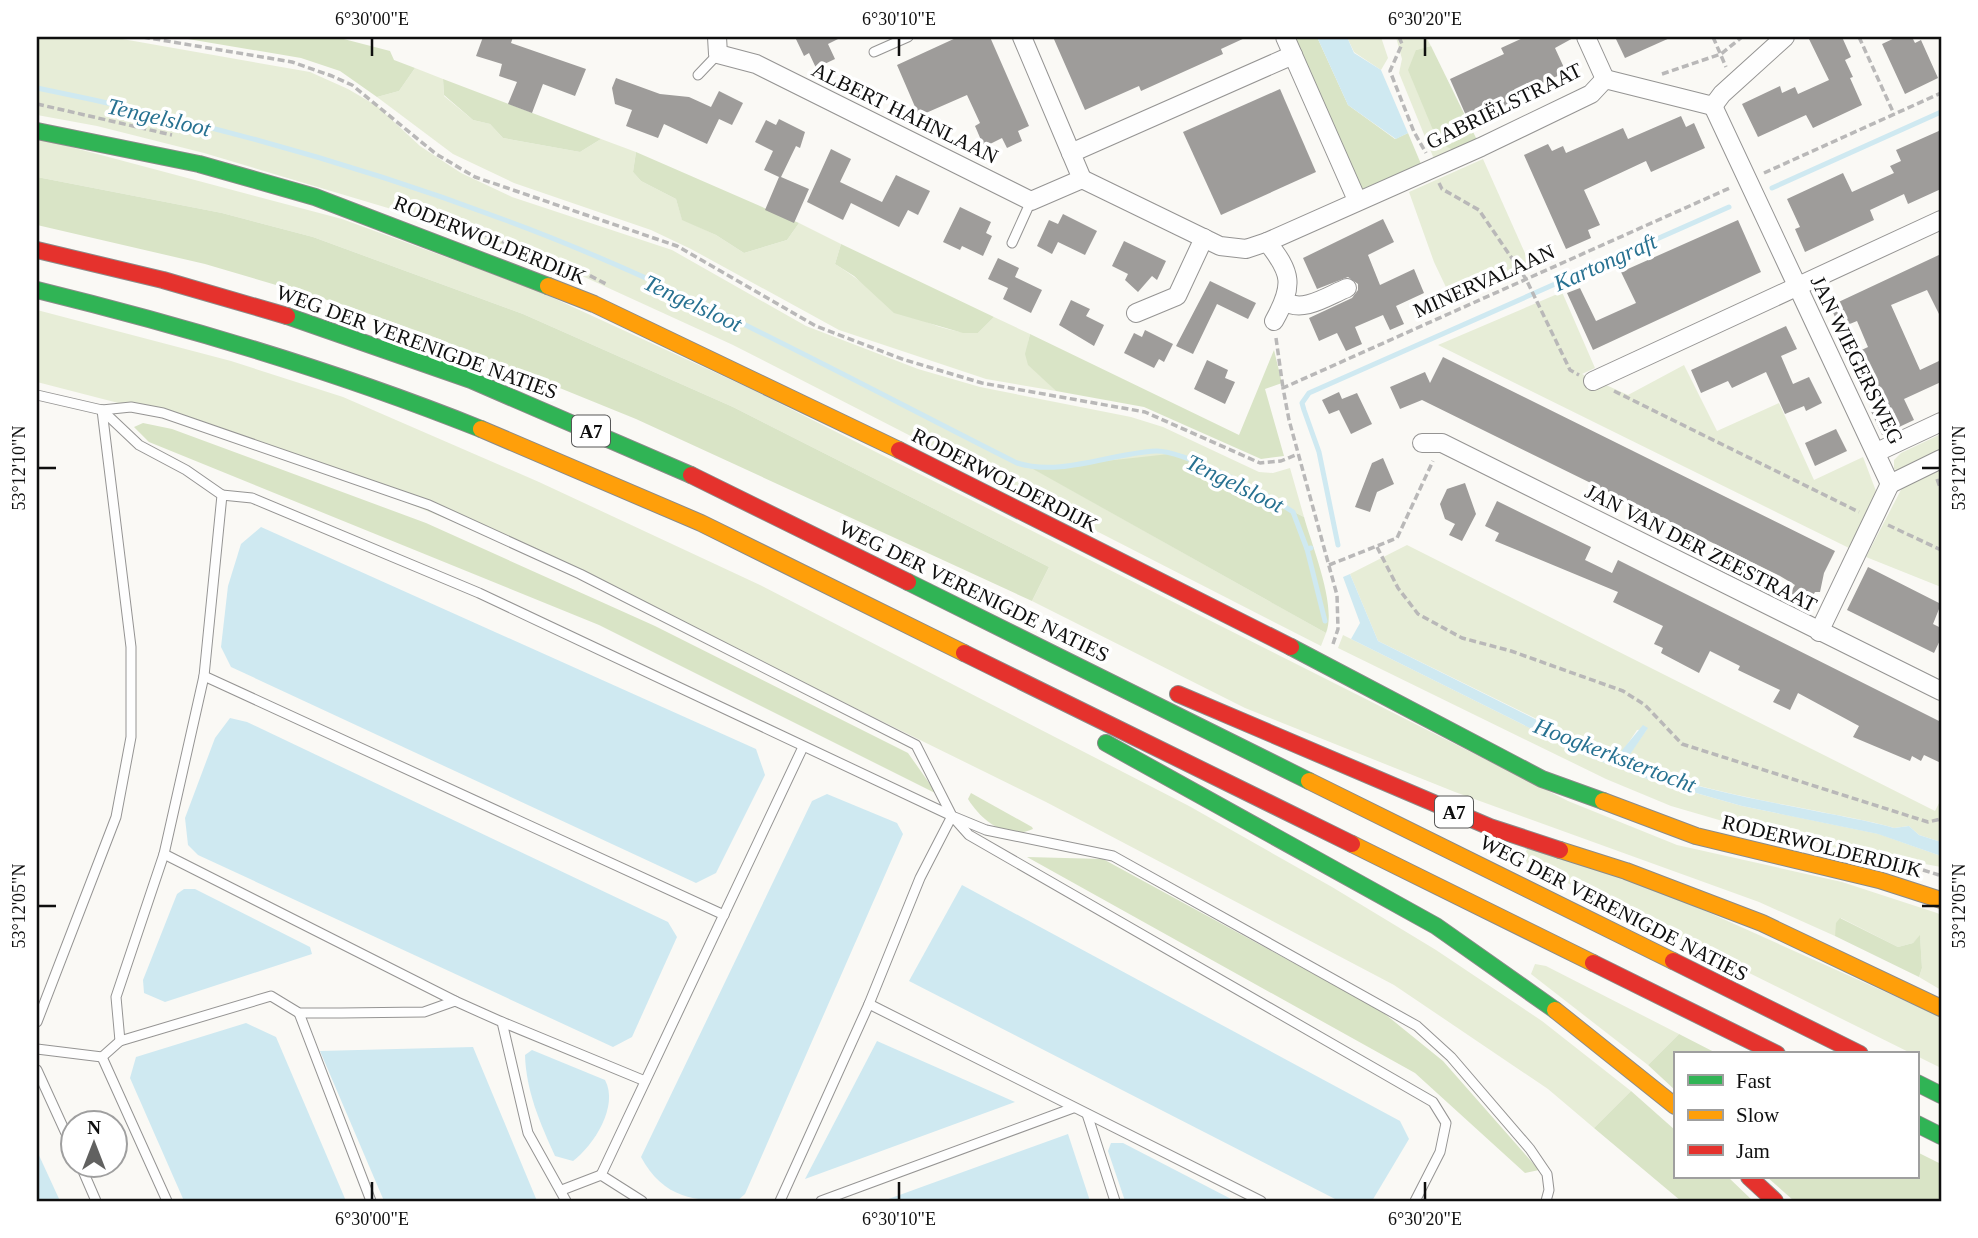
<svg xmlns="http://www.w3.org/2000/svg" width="1978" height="1238" viewBox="0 0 1978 1238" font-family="Georgia,serif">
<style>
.green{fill:#e7edd7}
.forest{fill:#d9e4c6}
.water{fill:#cfe9f1}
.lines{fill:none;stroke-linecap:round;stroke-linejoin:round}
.stream{stroke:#cfe9f1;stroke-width:5}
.building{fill:#9e9c9a}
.lane-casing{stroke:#959493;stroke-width:11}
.street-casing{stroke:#959493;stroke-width:20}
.fast-casing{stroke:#8b8b89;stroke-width:18}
.slow-casing{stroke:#8b8b89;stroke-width:18}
.jam-casing{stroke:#8b8b89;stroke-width:18}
.path{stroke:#b9b8b8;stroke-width:3.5;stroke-dasharray:7 3.5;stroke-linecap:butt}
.lane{stroke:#fefefe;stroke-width:9}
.street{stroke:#fefefe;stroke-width:18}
.fast{stroke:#30b455;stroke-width:16}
.slow{stroke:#ff9f0a;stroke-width:16}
.jam{stroke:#e5322d;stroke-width:16}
.ticks{fill:none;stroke:#0f0f0f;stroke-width:2.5}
.labels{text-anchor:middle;stroke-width:7;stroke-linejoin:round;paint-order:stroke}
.shield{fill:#fff;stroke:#575757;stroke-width:2}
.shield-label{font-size:19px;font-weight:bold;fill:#0f0f0f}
.street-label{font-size:21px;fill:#0f0f0f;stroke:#fff}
.water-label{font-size:23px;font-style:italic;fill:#277191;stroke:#fff}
.neatline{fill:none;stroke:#0f0f0f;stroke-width:2.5}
.ticks-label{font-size:18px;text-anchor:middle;fill:#0f0f0f}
</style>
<rect width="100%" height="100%" fill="#faf9f5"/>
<!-- green -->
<g class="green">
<path d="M37 37H111L310 72 348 89 377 106 420 146 461 173 512 197 672 250 806 326 918 369 980 387 1131 417 1163 427 1259 472 1273 473 1290 468 1304 517 1224 476 1034 469 1326 633 1321 646 733 345 545 259 408 214 204 153 97 126 37 115Z"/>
<path d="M1347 37H1381L1388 58 1381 70 1354 52Z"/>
<path d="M1396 37H1426L1431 46 1416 50 1453 150 1434 159 1399 73 1402 59Z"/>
<path d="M415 68 443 79 444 96 473 120 490 124 503 138 580 152 601 139 636 152 633 172 641 181 676 199 682 219 716 235 744 253 787 240 799 223 841 244 835 264C880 293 921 333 978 333L994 317 1030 334C1021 368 1035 368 1056 391L986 379 839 330 691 249 651 230 514 183 453 154 377 97 399 91Z"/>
<path d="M37 138 342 219 536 290 751 389 1568 801 1677 845 1842 882 1937 913 1941 915V990L1919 977 1922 968 1920 936 1913 943 1898 947 1841 918 1835 936 1759 902 1455 792 1245 708 1032 601 1049 567 733 407 523 314 313 237 222 213 37 177Z"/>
<path d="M1483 159 1532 269 1454 304 1434 262 1409 192Z"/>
<path d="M1562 292 1595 368 1582 374 1628 395 1684 365 1717 431 1779 403 1814 480 1863 457 1876 491 1849 548 1438 345Z"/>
<path d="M37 310 231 361 343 397 539 482 760 585 1189 806 1332 887 1436 950 1542 1021 1631 1091 1594 1128 1548 1089 1394 985 1046 802 585 575 326 470 157 413 37 382Z"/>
<path d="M1941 434V453L1899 471 1894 469V460L1901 453Z"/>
<path d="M1937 466 1941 475V587L1866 557 1903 486Z"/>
<path d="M1407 545 1935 811 1941 799V842L1919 835 1909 826 1894 828C1848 813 1650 788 1629 755L1647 729 1637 730 1621 754 1598 749 1378 641 1350 574Z"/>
<path d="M1343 635 1584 755 1650 780 1742 806 1879 834 1941 856V867L1774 836 1671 806 1606 779 1338 648Z"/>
<path d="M1528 846 1663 892 1941 1017V1068L1523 861Z"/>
<path d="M1535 964 1546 966 1679 1034 1648 1065 1531 974Z"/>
</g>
<!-- forest -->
<g class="forest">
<path d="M176 37H336L390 51 394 60 415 68 399 91 377 97 340 71 301 58Z"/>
<path d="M1294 37H1317L1348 105 1395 139 1408 133 1421 164 1360 190Z"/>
<path d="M1431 46 1477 140 1453 150 1438 142 1408 70 1416 50Z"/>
<path d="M443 79 601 139 580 152 503 138 490 124 473 120 444 95Z"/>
<path d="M636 152 799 223 787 240 744 253 716 235 682 220 676 199 641 181 633 172Z"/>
<path d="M37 177 222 213 313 237 523 314 733 407 1049 567 1032 601 636 419 429 335 344 305 205 264 37 225Z"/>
<path d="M841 244 994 317 978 333H963L894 313 854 276 835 264Z"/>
<path d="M1030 334 1239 435 1274 350 1282 383 1265 389 1284 456 1261 459 1144 407 1056 391 1028 365 1025 354Z"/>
<path d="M143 423 172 429 426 523 655 626 908 753 937 794 599 625 149 442 134 427Z"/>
<path d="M1178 453 1304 517C1312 546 1337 606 1326 633L1033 469Z"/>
<path d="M971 793 1032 827 1033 829C1006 841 981 820 968 799Z"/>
<path d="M1027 857 1103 859 1380 1010 1443 1061 1539 1170 1525 1173 1415 1073Z"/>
<path d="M1840 918 1898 947 1913 943 1920 935 1922 968 1919 977 1835 936 1836 923Z"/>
<path d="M1679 1034 1718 1054H1675V1090L1648 1065Z"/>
<path d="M1631 1091 1675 1130V1177H1728L1753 1201H1681L1594 1128Z"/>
<path d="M1917 1152 1941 1164V1201H1794L1767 1177H1917Z"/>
</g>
<!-- water -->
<g class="water">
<path d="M1317 37H1347L1354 53 1381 70 1408 133 1396 139 1348 105Z"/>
<path d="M261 527 756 749 765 775 716 873 696 883 231 667 221 647 228 586 241 544Z"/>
<path d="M1350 574 1378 641 1563 733 1618 755 1643 725 1648 728 1629 756C1650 788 1847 813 1894 828L1909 826 1919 835 1941 842V856L1878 834 1742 806 1650 780 1584 755 1351 639 1360 623 1343 577Z"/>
<path d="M230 718 247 722 668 922 677 937 632 1037 613 1047 198 855 188 845 185 818 215 738Z"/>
<path d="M827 794 897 823 903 834 745 1194 737 1201C694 1201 664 1199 641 1157L812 801Z"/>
<path d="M962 885 1400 1121 1409 1139 1372 1201H1339L909 981Z"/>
<path d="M184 889H195L310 947 312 954 165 1002 144 993 143 980 177 894Z"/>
<path d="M246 1023 276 1037 346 1201H184L130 1078 136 1057Z"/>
<path d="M877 1041 1015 1102 805 1179Z"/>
<path d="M473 1047 537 1201H384L320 1051Z"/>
<path d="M532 1050 605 1080C619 1106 594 1145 573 1161L555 1156C540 1123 526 1091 525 1055Z"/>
<path d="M1068 1134 1090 1201H883Z"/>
<path d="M1111 1143H1123L1235 1201H1125L1108 1151Z"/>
<path d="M37 1151 60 1201H37Z"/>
</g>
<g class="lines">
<!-- stream -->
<g class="stream">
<path d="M37 88C196 120 353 163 505 220 682 285 849 379 1017 463 1061 477 1111 453 1156 451 1183 450 1268 495 1293 512L1307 549 1311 548"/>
<path d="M1772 188 1941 112"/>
<path d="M1338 545 1319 452 1304 410 1302 403 1309 393 1729 207"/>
<path d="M1307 549 1325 621"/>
</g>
</g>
<!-- building -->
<g class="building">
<path d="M483 37H513L511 43 586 69 575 96 543 84 532 113 508 104 517 82 499 76 502 64 476 56Z"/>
<path d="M795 37H842L828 44 835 59 816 68 809 53 804 56Z"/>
<path d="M958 37H990L1029 126 1018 131 1022 141 1007 148 1002 138 984 147 975 126 980 123 967 95 919 116 897 65Z"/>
<path d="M1053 37H1247L1221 49 1223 54 1141 91 1139 86 1085 110Z"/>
<path d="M1525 37H1575L1555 48 1566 72 1512 97 1516 106 1471 127 1450 79 1504 54 1501 48Z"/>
<path d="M1615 37H1672L1625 58Z"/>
<path d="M1808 37H1842L1851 57 1845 60 1853 77 1850 78 1862 105 1813 128 1806 115 1758 137 1742 104 1780 86 1782 93 1795 87 1798 94 1829 80Z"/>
<path d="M1897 37H1912L1915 43 1921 40 1938 78 1905 94 1882 44Z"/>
<path d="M616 78 660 94 689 97 711 107 719 91 743 103 732 125 719 119 707 144 664 124 658 138 626 126 632 110 615 104 612 88Z"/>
<path d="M1280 89 1316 172 1221 215 1183 132Z"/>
<path d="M1681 116 1686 127 1694 123 1705 148 1651 172 1646 161 1584 190 1600 225 1588 230 1591 238 1566 249 1524 155 1548 144 1552 151 1563 146 1566 153 1623 128 1628 139Z"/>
<path d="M779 119 805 132 800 148 796 146 781 177 809 189 794 223 765 210 779 177 764 170 773 151 755 142 766 120 776 125Z"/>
<path d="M1941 130V189L1908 204 1904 194 1870 210 1874 220 1805 252 1795 229 1800 227 1787 199 1843 173 1852 192 1894 173 1890 166 1901 161 1896 150Z"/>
<path d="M831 149 851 159 840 182 882 202 896 175 930 191 918 215 908 210 899 227 851 203 843 220 807 202Z"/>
<path d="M960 207 991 222 986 233 992 236 983 256 962 246 960 250 943 242Z"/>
<path d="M1063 214 1097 231 1085 255 1058 242 1052 254 1037 246 1049 220 1058 224Z"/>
<path d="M1383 219 1394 242 1368 255 1380 285 1414 269 1424 293 1396 306 1404 324 1390 330 1383 315 1355 327 1362 344 1346 351 1337 333 1319 341 1309 318 1352 298 1358 290V284L1348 277 1317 289 1303 258Z"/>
<path d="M1738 220 1761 272 1593 350 1567 293 1580 288 1596 321 1636 303 1621 272Z"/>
<path d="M1124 241 1166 261 1157 280 1152 276 1138 292 1125 280 1128 274 1112 266Z"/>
<path d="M1941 254V318L1927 290 1891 305 1920 370 1941 360V382L1904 399 1914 420 1882 435 1869 407 1876 405 1853 354 1868 347 1857 321 1840 328 1830 306Z"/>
<path d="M998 258 1019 268 1015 277 1042 290 1031 313 1003 299 1008 288 988 279Z"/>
<path d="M1210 281 1256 303 1248 319 1217 304 1193 354 1176 346Z"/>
<path d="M1071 300 1090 309 1086 316 1104 325 1094 346 1059 325Z"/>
<path d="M1786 326 1797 349 1781 356 1793 384 1809 377 1822 403 1806 411 1804 406 1785 414 1766 372 1732 388 1728 381 1701 393 1691 370Z"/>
<path d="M1145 330 1173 344 1164 362 1159 359 1154 368 1124 353 1134 333 1142 337Z"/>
<path d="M1443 357 1835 551 1824 573 1820 592H1815L1809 603 1790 593 1795 585 1780 576 1422 400 1400 409 1390 387 1425 372 1430 383Z"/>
<path d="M1207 360 1228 370 1225 378 1235 382 1225 404 1194 389Z"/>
<path d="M1339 392 1342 399 1357 393 1372 424 1351 434 1339 410 1329 414 1322 400Z"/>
<path d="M1836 429 1847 451 1815 466 1805 443Z"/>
<path d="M1383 458 1394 484 1377 492 1370 512 1355 507 1372 463Z"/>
<path d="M1465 483 1476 514 1462 541 1449 535 1455 524 1445 519 1440 504 1447 489Z"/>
<path d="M1497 501 1591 547 1585 560 1612 573 1618 560 1941 722V763L1924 755 1921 761 1912 756 1910 761 1853 737 1859 726 1798 693 1790 710 1773 702 1780 690 1738 670 1740 666 1710 651 1699 673 1661 653 1663 648 1654 644 1663 626 1613 602 1618 592 1495 541 1499 533 1485 526Z"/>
<path d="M1868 567 1941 604 1933 624 1941 628V638L1934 653 1847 610Z"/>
</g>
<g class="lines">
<defs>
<g id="lane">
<path d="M874 52 908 37"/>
<path d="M698 75 718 54"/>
<path d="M1012 243 1031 201"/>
<path d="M37 395 102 410 131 407 163 413 429 505 580 574 916 745 952 816 986 830 1113 856 1417 1026 1451 1057 1530 1149 1547 1174 1549 1190 1546 1201"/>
<path d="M102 410 139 445 186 470 222 495 204 676 164 854 116 997 120 1041"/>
<path d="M222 495 252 498 479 593 952 816 969 835 1433 1102 1446 1123 1440 1152 1415 1201"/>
<path d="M204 676 724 915"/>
<path d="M164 854 455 1001"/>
<path d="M869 1004 1261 1201"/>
<path d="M299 1013 371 1201"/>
<path d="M37 1022 116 817 131 737V647L102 410"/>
<path d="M502 1022 645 1081"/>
<path d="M37 1049 102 1057 120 1041 271 996 299 1013H341L424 1012 455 1001 502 1022 528 1133 566 1201"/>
<path d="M102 1057 167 1201"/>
<path d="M37 1070 74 1151"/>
<path d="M1087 1114 1115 1201"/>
<path d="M80 1164 96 1201"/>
<path d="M601 1175 803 747"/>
<path d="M562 1190 601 1175 642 1201"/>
<path d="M780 1201 869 1004 920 878 952 816"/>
<path d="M821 1201 1073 1108"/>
</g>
<g id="street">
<path d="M717 37 718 54 756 64 1031 201 1082 179 1220 246 1246 249 1267 242C1292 273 1294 285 1274 321"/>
<path d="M1022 37 1082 179"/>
<path d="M1285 37 1357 200"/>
<path d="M1586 37 1605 79"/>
<path d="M1713 106 1890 484 1819 632"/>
<path d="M1071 153 1293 55"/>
<path d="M1267 242 1481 147 1591 94 1605 79 1713 106 1722 94 1785 37"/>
<path d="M1285 301C1302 314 1329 295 1347 288"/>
<path d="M1136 313 1177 296 1204 238"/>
<path d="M1593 381 1941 220"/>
<path d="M1422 443H1442L1941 691"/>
<path d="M1877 452 1941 422"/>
<path d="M1890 484 1941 459"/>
</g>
<g id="fast">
<path d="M37 131 199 164 315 197 548 286"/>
<path d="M37 290C188 327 336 371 481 429"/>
<path d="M287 316 471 380 691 475"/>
<path d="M908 582 1309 781"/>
<path d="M1291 647 1542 779 1603 801"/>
<path d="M1106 743 1436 926 1555 1010"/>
<path d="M1917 1083 1941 1095"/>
<path d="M1917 1124 1941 1136"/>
</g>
<g id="slow">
<path d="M548 286 594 304 899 450"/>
<path d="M481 429 701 523 964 653"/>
<path d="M1309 781 1673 961"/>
<path d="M1603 801 1696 836 1879 880 1941 900"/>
<path d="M1352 844 1593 963"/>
<path d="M1560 850 1626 871 1762 923 1941 1008"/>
<path d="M1555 1010 1675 1106"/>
</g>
<g id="jam">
<path d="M37 250 163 280 287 316"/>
<path d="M899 450 1291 647"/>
<path d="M691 475 908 582"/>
<path d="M964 653 1352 844"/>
<path d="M1178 694 1490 827 1560 850"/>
<path d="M1673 961 1860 1054"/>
<path d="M1593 963 1777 1054"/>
<path d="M1749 1177 1775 1201"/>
</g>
</defs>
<!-- lane casing -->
<use href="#lane" class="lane-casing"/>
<!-- street casing -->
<use href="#street" class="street-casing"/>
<!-- fast casing -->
<use href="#fast" class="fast-casing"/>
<!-- slow casing -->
<use href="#slow" class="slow-casing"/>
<!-- jam casing -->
<use href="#jam" class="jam-casing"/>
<!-- path -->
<g class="path">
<path d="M143 37 292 62 332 76 352 85 436 154 475 177 677 246 816 326 905 360 982 383 1145 412 1260 463 1281 461 1298 454"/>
<path d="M1399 37 1402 44 1390 71 1414 132 1426 153"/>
<path d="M1713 37 1726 67"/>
<path d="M1859 37 1894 114"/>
<path d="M1662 74 1721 54 1742 37"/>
<path d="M37 104 172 135"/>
<path d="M1764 173 1941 93"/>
<path d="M1439 183 1442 189 1479 210 1526 279 1570 370 1579 375"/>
<path d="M443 219 583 272 608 285"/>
<path d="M1276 338 1283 388"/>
<path d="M1614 391 1859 512"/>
<path d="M1937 479 1941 490"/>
<path d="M1888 525 1941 550"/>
<path d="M1377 547 1398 588 1418 614 1462 638 1511 651 1623 691 1645 705 1682 744 1928 822 1941 819"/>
<path d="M1329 565 1397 538 1433 461"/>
<path d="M1333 644 1338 629 1337 595 1289 420 1283 388 1732 187"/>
<path d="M1923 870 1939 875"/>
</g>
<!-- lane -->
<use href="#lane" class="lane"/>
<!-- street -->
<use href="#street" class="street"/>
<!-- fast -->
<use href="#fast" class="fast"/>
<!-- slow -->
<use href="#slow" class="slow"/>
<!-- jam -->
<use href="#jam" class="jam"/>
</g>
<!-- ticks -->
<path class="ticks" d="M372 38V56M899 38V56M1425 38V56M38 468H56M1922 468H1940M38 906H56M1922 906H1940M372 1182V1200M899 1182V1200M1425 1182V1200"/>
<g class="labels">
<!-- shield labels -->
<g class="shield">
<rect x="572" y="415.5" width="38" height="31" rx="5"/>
<rect x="1435" y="796.5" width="38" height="31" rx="5"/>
</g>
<g class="shield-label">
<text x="591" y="438">A7</text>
<text x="1454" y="819">A7</text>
</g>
<!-- street labels -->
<g class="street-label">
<text transform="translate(1504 106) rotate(-26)" y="7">GABRIËLSTRAAT</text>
<text transform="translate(905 113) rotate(26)" y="7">ALBERT HAHNLAAN</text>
<text transform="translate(490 240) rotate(22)" y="7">RODERWOLDERDIJK</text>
<text transform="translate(1484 281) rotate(-24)" y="7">MINERVALAAN</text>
<text transform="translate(417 342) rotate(20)" y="7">WEG DER VERENIGDE NATIES</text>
<text transform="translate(1857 360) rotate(64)" y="7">JAN WIEGERSWEG</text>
<text transform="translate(1005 480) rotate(27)" y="7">RODERWOLDERDIJK</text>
<text transform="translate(1701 548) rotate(27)" y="7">JAN VAN DER ZEESTRAAT</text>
<text transform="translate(974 591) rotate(26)" y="7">WEG DER VERENIGDE NATIES</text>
<text transform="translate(1822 846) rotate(14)" y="7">RODERWOLDERDIJK</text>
<text transform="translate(1614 908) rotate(27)" y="7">WEG DER VERENIGDE NATIES</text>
</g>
<!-- water labels -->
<g class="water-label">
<text transform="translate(159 117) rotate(13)" y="8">Tengelsloot</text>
<text transform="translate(1605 262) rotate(-24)" y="8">Kartongraft</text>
<text transform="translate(693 303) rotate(25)" y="8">Tengelsloot</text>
<text transform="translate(1235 483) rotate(26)" y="8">Tengelsloot</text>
<text transform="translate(1615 755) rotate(21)" y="8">Hoogkerkstertocht</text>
</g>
</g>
<!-- border -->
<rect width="1978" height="1238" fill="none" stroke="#ffffff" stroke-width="77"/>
<!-- legend -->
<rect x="1674" y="1052" width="245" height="126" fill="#ffffff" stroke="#9f9f9f" stroke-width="2"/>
<rect x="1688" y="1075" width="35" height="10" fill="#30b455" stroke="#9f9f9f" stroke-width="2"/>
<text x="1736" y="1088" font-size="21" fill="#0f0f0f">Fast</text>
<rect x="1688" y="1110" width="35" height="10" fill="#ff9f0a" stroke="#9f9f9f" stroke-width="2"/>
<text x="1736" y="1122" font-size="21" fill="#0f0f0f">Slow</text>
<rect x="1688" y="1145" width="35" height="10" fill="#e5322d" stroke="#9f9f9f" stroke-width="2"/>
<text x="1736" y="1158" font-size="21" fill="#0f0f0f">Jam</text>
<!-- north arrow -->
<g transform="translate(94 1144)"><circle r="33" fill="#ffffff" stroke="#9f9f9f" stroke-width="2"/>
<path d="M0-5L12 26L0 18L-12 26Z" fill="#616160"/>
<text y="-10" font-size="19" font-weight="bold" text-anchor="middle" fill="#0f0f0f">N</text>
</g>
<rect x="38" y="38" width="1902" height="1162" class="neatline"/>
<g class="ticks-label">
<text x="372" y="25">6°30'00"E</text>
<text x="899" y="25">6°30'10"E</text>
<text x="1425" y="25">6°30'20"E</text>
<text transform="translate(19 468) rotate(-90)" y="6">53°12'10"N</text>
<text transform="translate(1959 468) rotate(-90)" y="6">53°12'10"N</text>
<text transform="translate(19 906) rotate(-90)" y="6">53°12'05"N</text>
<text transform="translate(1959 906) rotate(-90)" y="6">53°12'05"N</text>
<text x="372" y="1225">6°30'00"E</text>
<text x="899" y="1225">6°30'10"E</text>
<text x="1425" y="1225">6°30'20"E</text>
</g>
</svg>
